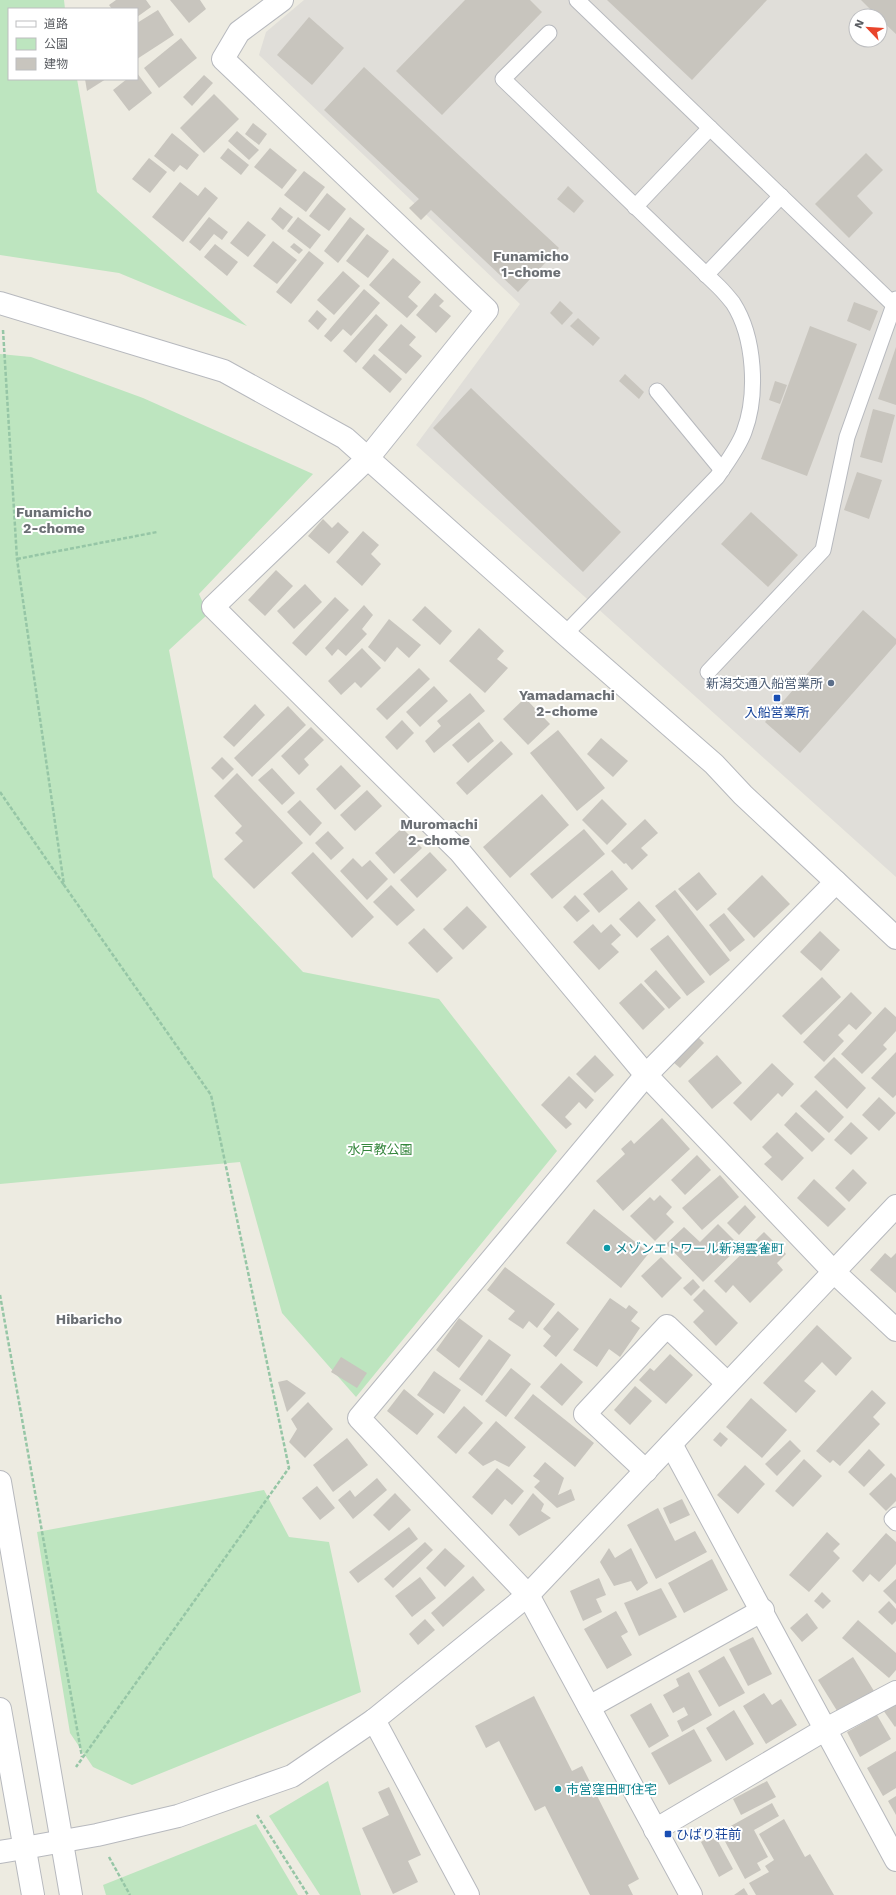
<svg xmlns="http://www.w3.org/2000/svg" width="896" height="1895" viewBox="0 0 896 1895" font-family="'Work Sans','Noto Sans JP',sans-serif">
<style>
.industrial{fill:#e0ded9;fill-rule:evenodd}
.green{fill:#bde5bf}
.building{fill:#c8c5be}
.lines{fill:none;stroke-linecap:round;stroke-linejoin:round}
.service-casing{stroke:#b7b9be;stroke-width:17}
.minor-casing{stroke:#b7b9be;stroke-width:24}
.tertiary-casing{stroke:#b7b9be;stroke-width:24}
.path{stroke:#96c6a6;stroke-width:2.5;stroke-dasharray:4 2;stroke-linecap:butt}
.service{stroke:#fff;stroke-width:15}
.minor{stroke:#fff;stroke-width:22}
.tertiary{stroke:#fff;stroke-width:22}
.service-dot{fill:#5c6f8a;stroke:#fff;stroke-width:1.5}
.transit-dot{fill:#1a4fb4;stroke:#fff;stroke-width:1.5}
.culture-dot{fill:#0f9aa8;stroke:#fff;stroke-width:1.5}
.labels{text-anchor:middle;stroke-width:4;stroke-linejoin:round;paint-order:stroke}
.service-label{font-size:13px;fill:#4e5e75;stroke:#fff;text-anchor:end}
.transit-label{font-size:13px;fill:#164399;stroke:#fff}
.park-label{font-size:13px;fill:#35863d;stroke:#fff}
.culture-label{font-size:13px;fill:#0d838f;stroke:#fff;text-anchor:start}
.neighbourhood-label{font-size:14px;font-weight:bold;fill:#6b6f74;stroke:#fff}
</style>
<rect width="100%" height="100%" fill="#edebe1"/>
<!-- industrial -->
<path class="industrial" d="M304 0H896V877L416 445 520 304 259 55 266 32ZM856 16H880V40H856Z"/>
<!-- green -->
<g class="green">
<path d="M0 0H64L65 9H9V79H77L97 192 247 326 119 273 0 255Z"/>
<path d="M0 354 31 357 143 398 313 474 199 594 208 614 169 650 213 877 303 972 439 999 557 1151 356 1397 282 1313 240 1162 0 1184Z"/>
<path d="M264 1490 289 1537 329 1542 361 1692 132 1785 93 1767 70 1733 37 1532Z"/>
<path d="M328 1781 361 1895H320L269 1816Z"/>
<path d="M256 1824 298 1895H106L103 1885Z"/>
</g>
<!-- building -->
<g class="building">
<path d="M116 0H146L151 7 137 17V9H112L109 5Z"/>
<path d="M170 0H200L206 9 189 23Z"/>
<path d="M465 0H530L542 12 442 115 396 71Z"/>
<path d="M607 0H767L692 80Z"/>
<path d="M861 0H896V34L880 19V16H877Z"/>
<path d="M158 10 174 35 137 59V23Z"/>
<path d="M309 17 344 48 312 85 277 55Z"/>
<path d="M181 38 197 58 159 88 144 68Z"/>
<path d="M364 67 559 248 518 292 431 210 421 220 409 208 419 199 324 110Z"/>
<path d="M137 73 152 93 129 111 113 90 127 79H137Z"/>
<path d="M204 75 213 83 192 106 183 97Z"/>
<path d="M85 79H106L87 91Z"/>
<path d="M214 94 239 119 204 153 180 128Z"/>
<path d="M253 123 267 134 259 145 245 134Z"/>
<path d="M237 131 259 150 249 160 228 141Z"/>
<path d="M172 133 199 155 187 170 180 165 174 172 154 156Z"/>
<path d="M228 148 249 165 241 175 220 158Z"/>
<path d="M270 148 297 170 282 189 254 167Z"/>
<path d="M866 153 883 170 857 196 873 213 849 238 815 204Z"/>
<path d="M149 158 167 172 150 193 132 179Z"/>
<path d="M304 171 325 187 306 212 284 195Z"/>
<path d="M180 182 198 196 205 187 218 198 183 242 152 217Z"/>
<path d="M568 186 584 201 574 213 557 199Z"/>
<path d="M327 193 346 209 329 231 309 216Z"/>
<path d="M280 207 293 217 283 230 271 219Z"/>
<path d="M209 217 228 232 222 240 214 234 200 251 189 242Z"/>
<path d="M298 217 321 235 310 249 287 231Z"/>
<path d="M350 217 365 229 338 263 324 251Z"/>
<path d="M248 221 266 235 248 257 230 243Z"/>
<path d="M367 234 389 251 368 278 346 261Z"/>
<path d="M273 241 297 260 277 284 253 266Z"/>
<path d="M294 243 303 250 299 254 290 247Z"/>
<path d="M215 244 238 262 227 276 204 257Z"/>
<path d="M309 251 324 263 291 304 276 292Z"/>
<path d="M393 258 421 282 408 297 418 306 407 318 369 285Z"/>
<path d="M343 271 360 286 334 315 317 300Z"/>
<path d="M364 289 380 303 351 336 343 329 331 342 324 336Z"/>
<path d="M435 293 444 301 439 306 451 316 436 333 416 315Z"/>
<path d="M560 301 573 313 562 325 550 313Z"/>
<path d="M854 302 878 311 870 331 847 321Z"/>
<path d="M317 310 327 319 318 330 308 321Z"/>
<path d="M376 314 388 325 356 363 343 351Z"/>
<path d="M578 318 600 338 593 346 570 326Z"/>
<path d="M401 324 416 337 409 345 422 356 406 374 378 350Z"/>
<path d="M810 326 857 344 807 476 761 459Z"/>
<path d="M896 347V405L878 399Z"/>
<path d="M374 354 402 379 390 393 362 368Z"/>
<path d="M625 374 644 392 639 399 619 381Z"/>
<path d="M775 381 787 385 780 404 769 400Z"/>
<path d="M471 388 621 532 583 572 433 428Z"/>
<path d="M873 409 895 415 882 463 860 457Z"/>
<path d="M857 472 882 480 869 519 844 510Z"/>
<path d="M751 512 798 555 768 587 721 544Z"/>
<path d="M323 519 332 528 338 522 349 532 329 554 308 536Z"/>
<path d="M363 531 379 545 371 554 381 564 362 586 336 562Z"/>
<path d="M276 570 293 586 265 616 248 600Z"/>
<path d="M305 584 322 602 294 629 277 611Z"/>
<path d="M335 597 349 610 306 656 292 643Z"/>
<path d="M364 605 373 615 362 629 367 634 346 656 338 649 332 656 325 648Z"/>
<path d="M425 606 452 631 440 645 412 620Z"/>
<path d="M863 610 896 639V644L800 753 765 722Z"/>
<path d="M389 619 421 645 409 658 397 647 385 662 368 647Z"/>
<path d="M479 628 504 651 497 659 508 668 485 693 449 661Z"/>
<path d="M362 648 381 668 361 688 355 682 341 695 328 681Z"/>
<path d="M419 668 430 679 387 720 376 709Z"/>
<path d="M434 686 448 701 420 727 406 712Z"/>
<path d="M470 693 485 711 434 753 425 741 441 726 437 721Z"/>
<path d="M525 698 550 724 528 745 503 719Z"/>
<path d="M255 704 265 715 234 747 223 737Z"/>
<path d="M288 706 306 725 252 777 234 758Z"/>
<path d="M402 720 414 733 397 750 385 737Z"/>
<path d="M479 722 494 741 468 763 452 745Z"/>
<path d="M311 727 324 740 304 759 309 765 299 775 281 756Z"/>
<path d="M558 730 605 788 577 811 530 753Z"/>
<path d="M601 738 628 761 613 777 587 754Z"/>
<path d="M501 741 513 754 467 795 456 783Z"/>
<path d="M222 757 234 769 223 780 211 768Z"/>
<path d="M341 765 361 786 335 810 316 789Z"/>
<path d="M272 768 295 793 282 805 258 780Z"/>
<path d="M237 773 303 843 254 889 224 859 243 841 235 833 242 826 214 796Z"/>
<path d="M367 790 382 806 355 831 340 815Z"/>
<path d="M542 794 569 825 510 878 483 847Z"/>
<path d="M602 799 627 824 607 845 582 820Z"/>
<path d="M300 800 322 823 310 836 287 812Z"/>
<path d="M645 819 658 833 641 848 648 855 632 870 626 863 624 864 611 851Z"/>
<path d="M402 828 422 848 394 874 375 853Z"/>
<path d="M584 829 605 854 552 899 530 874Z"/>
<path d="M328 831 344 848 331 860 315 843Z"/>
<path d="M313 852 374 917 352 938 291 873Z"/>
<path d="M430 852 447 870 417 898 400 880Z"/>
<path d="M353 858 362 867 370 860 388 879 367 900 340 871Z"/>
<path d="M612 870 628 889 599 913 583 894Z"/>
<path d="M699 872 717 894 697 911 678 889Z"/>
<path d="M762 875 790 904 754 938 727 909Z"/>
<path d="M391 885 415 910 397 926 373 902Z"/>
<path d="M675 890 730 960 710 976 655 906Z"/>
<path d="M575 895 590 911 577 922 563 907Z"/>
<path d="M639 901 656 920 637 938 619 919Z"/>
<path d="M467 906 487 927 463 950 443 929Z"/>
<path d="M724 913 745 940 730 952 709 925Z"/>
<path d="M593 924 601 933 611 924 621 935 611 944 619 952 599 970 573 942Z"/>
<path d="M424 928 453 958 437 973 408 943Z"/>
<path d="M820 931 840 950 821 971 800 952Z"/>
<path d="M668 935 705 982 687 996 650 949Z"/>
<path d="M656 970 681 998 669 1009 644 981Z"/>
<path d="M822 977 841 997 801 1035 782 1016Z"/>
<path d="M641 983 665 1009 643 1030 619 1003Z"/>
<path d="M851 992 872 1013 856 1030 849 1024 838 1035 844 1041 824 1062 803 1042Z"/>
<path d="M885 1007 896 1017V1031L883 1045 887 1049 862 1074 841 1054Z"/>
<path d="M697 1036 704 1043 680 1068 673 1062Z"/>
<path d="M896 1052V1095L893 1098 871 1078Z"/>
<path d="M595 1055 614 1075 595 1093 576 1074Z"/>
<path d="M717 1055 742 1083 712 1109 688 1081Z"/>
<path d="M834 1057 866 1088 847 1109 814 1077Z"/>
<path d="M772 1063 794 1084 782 1097 778 1093 751 1121 733 1103Z"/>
<path d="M569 1076 594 1100 586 1109 579 1102 565 1117 572 1124 566 1129 541 1105Z"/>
<path d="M816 1090 844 1117 829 1133 800 1106Z"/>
<path d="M879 1097 896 1113 879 1131 862 1115Z"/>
<path d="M796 1112 825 1139 812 1152 784 1125Z"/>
<path d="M662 1118 690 1149 623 1211 596 1181 625 1154 621 1149 631 1140 634 1144Z"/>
<path d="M851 1122 868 1138 851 1155 834 1140Z"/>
<path d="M777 1132 804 1158 782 1181 764 1164 772 1157 762 1147Z"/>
<path d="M697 1155 711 1170 685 1195 671 1180Z"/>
<path d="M853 1169 867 1183 849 1202 835 1188Z"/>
<path d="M720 1175 739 1197 702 1230 682 1208Z"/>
<path d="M814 1179 846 1209 828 1227 797 1198Z"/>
<path d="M660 1195 672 1207 666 1214 674 1222 655 1241 630 1216 650 1197 654 1201Z"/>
<path d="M745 1205 756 1217 739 1235 727 1223Z"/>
<path d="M594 1209 649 1253 621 1288 566 1243Z"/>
<path d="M718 1224 740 1246 703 1282 666 1244 684 1227 700 1242Z"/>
<path d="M764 1232 786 1254 777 1263 783 1270 750 1303 733 1285 726 1293 714 1281Z"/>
<path d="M885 1253 891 1258 896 1253V1293L870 1270Z"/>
<path d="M661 1257 682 1278 662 1298 641 1276Z"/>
<path d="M505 1267 555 1304 537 1328 529 1321 523 1329 508 1319 515 1311 487 1290Z"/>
<path d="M693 1279 700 1287 691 1296 683 1288Z"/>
<path d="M704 1289 738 1323 716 1346 693 1322 704 1311 693 1300Z"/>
<path d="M610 1298 626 1309 629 1305 638 1312 631 1321 640 1328 620 1357 609 1349 597 1367 573 1350Z"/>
<path d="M558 1311 579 1329 556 1357 543 1346 551 1336 543 1329Z"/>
<path d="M459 1318 483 1336 459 1368 436 1350Z"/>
<path d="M817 1325 852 1358 836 1376 822 1362 804 1381 816 1391 796 1413 763 1383Z"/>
<path d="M489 1339 511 1355 482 1396 459 1379Z"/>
<path d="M670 1354 693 1375 666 1404 639 1380 650 1368 654 1371Z"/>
<path d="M341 1357 367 1373 357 1388 331 1372Z"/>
<path d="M561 1363 583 1382 562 1406 540 1387Z"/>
<path d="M511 1368 531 1384 506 1417 485 1401Z"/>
<path d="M434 1371 461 1390 444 1414 417 1395Z"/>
<path d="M287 1380 306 1393 287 1412 278 1382Z"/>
<path d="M635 1386 652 1401 630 1425 614 1410Z"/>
<path d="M404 1389 434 1414 417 1435 387 1411Z"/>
<path d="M872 1390 886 1403 873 1417 880 1424 840 1466 833 1460 830 1463 816 1451Z"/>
<path d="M533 1394 594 1443 575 1467 514 1418Z"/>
<path d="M751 1398 787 1430 762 1458 726 1427Z"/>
<path d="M308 1402 333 1429 305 1458 289 1442 297 1429 291 1419Z"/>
<path d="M464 1406 483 1423 456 1454 437 1437Z"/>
<path d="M496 1421 526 1447 509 1467 495 1460 483 1466 468 1453Z"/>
<path d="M720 1432 728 1439 721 1447 713 1440Z"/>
<path d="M347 1438 368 1465 333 1492 313 1465Z"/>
<path d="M790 1440 801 1451 777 1476 765 1464Z"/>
<path d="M869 1449 885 1465 864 1487 848 1472Z"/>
<path d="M804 1459 822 1476 793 1507 775 1491Z"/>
<path d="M545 1462 564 1478 558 1495 571 1489 575 1500 557 1508 534 1487 540 1481 533 1476Z"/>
<path d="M745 1465 765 1484 738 1514 717 1495Z"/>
<path d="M497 1468 524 1491 512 1505 505 1499 492 1515 472 1497Z"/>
<path d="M891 1473 896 1478V1501L886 1511 869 1494Z"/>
<path d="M377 1478 387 1490 353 1519 338 1500 350 1490 355 1497Z"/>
<path d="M317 1486 335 1508 320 1520 302 1498Z"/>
<path d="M395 1493 411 1510 389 1531 373 1515Z"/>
<path d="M533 1493 544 1504 541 1511 551 1518 519 1536 509 1525Z"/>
<path d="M682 1499 690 1515 670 1524 663 1508Z"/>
<path d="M658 1508 675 1541 695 1531 707 1552 656 1579 627 1525Z"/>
<path d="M409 1527 418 1539 358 1583 349 1572Z"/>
<path d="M827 1532 840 1544 833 1551 840 1558 809 1592 789 1575Z"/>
<path d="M886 1533 896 1542V1564L879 1582 870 1574 863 1582 852 1571Z"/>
<path d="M425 1542 433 1550 393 1588 384 1579Z"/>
<path d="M445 1548 465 1566 445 1587 426 1568Z"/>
<path d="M609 1548 615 1558 631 1548 648 1583 637 1591 631 1581 614 1586 600 1562Z"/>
<path d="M712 1559 728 1590 684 1613 668 1583Z"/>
<path d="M473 1576 485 1590 443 1627 431 1613Z"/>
<path d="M420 1577 436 1598 412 1617 395 1596Z"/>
<path d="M599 1578 606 1595 596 1599 602 1612 583 1621 570 1591Z"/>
<path d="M896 1579V1604L883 1591Z"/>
<path d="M661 1588 677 1617 639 1636 624 1603Z"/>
<path d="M822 1592 831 1601 823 1609 814 1601Z"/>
<path d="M889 1601 896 1609V1621L892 1625 878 1612Z"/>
<path d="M616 1611 628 1632 621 1636 632 1655 607 1669 584 1629Z"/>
<path d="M807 1613 818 1628 802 1642 790 1628Z"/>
<path d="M425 1619 435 1630 418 1645 409 1634Z"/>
<path d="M858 1620 896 1653V1670L889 1678 842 1638Z"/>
<path d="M753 1637 772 1674 748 1686 729 1649Z"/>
<path d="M724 1656 745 1693 719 1707 698 1671Z"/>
<path d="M853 1657 874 1691 839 1714 818 1680Z"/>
<path d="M689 1672 712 1715 682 1732 677 1721 688 1715 684 1707 673 1713 663 1695 679 1686 676 1679Z"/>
<path d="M764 1693 772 1705 781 1699 797 1725 766 1744 743 1706Z"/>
<path d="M534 1696 572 1771 582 1766 639 1879 628 1885 633 1895H590L545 1806 535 1811 499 1741 486 1748 475 1726Z"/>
<path d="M896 1701V1726L895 1727 883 1710Z"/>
<path d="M651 1703 669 1736 649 1748 630 1715Z"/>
<path d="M734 1710 754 1744 726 1761 706 1728Z"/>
<path d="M877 1715 891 1739 860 1757 847 1732Z"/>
<path d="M694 1729 712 1761 669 1785 651 1753Z"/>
<path d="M896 1751V1788L883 1796 867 1768Z"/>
<path d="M767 1781 776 1797 741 1815 733 1799Z"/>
<path d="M389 1787 421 1855 408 1861 418 1882 393 1894 362 1828 389 1815 378 1792Z"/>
<path d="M896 1796V1815L888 1801Z"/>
<path d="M772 1803 779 1816 754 1830 768 1857 757 1863 761 1870 745 1879 720 1832Z"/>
<path d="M784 1819 805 1857 810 1854 834 1895H756L749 1883 769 1872 765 1866 774 1860 759 1834Z"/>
<path d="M714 1834 733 1869 719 1877 701 1842Z"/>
<path d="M744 1888 748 1895H734Z"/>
</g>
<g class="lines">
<defs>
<g id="service">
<path d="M577 0 894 305"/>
<path d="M549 33 503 79 719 287C724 292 729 298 733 303 755 337 758 395 744 432 738 448 727 462 717 477L565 634"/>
<path d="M635 207 710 128"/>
<path d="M706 275 781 196"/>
<path d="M657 391 722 470"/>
<path d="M708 672 823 550 847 437 896 299"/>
<path d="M896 1515 892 1519 896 1523"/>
</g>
<g id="minor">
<path d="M282 0 239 32 223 59 487 310 368 458 213 607 460 852 646 1075 834 1272 896 1330"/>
<path d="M671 1444 896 1860"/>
<path d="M646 1471 585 1414 667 1326 727 1383"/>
<path d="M589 1707 763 1610"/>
<path d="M374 1720 468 1895"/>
<path d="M655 1830 826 1729 896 1692"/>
<path d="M0 1852 24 1848"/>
</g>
<g id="tertiary">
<path d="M0 303 224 371 345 438 565 634 714 764 743 795 896 938"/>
<path d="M0 1482 71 1895"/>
<path d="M0 1709 33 1895"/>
<path d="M24 1848 97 1835 178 1816 292 1776 374 1720 528 1595 896 1206"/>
<path d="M691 1895 528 1595 359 1418 646 1075 836 882"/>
</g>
</defs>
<!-- service casing -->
<use href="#service" class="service-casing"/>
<!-- minor casing -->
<use href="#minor" class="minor-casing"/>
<!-- tertiary casing -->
<use href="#tertiary" class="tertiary-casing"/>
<!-- path -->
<g class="path">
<path d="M3 330 17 559 64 885 211 1095 289 1468 76 1767"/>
<path d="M17 559 157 532"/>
<path d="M0 792 64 885"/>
<path d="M0 1295 82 1757"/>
<path d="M257 1815 308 1895"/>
<path d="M109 1857 130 1895"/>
</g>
<!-- service -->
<use href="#service" class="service"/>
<!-- minor -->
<use href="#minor" class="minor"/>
<!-- tertiary -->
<use href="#tertiary" class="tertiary"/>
</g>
<!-- markers -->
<circle class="service-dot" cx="831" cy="683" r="4"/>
<g class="transit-dot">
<rect x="773" y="694" width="8" height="8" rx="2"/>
<rect x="664" y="1830" width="8" height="8" rx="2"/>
</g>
<g class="culture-dot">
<circle cx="607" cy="1248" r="4"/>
<circle cx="558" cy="1789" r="4"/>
</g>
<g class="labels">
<!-- service labels -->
<g class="service-label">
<text x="823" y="688">新潟交通入船営業所</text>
</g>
<!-- transit labels -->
<g class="transit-label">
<text x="777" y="717">入船営業所</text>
<text x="676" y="1839" text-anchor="start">ひばり荘前</text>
</g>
<!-- park labels -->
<g class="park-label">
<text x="380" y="1154">水戸教公園</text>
</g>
<!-- culture labels -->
<g class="culture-label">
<text x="615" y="1253">メゾンエトワール新潟雲雀町</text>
<text x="566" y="1794">市営窪田町住宅</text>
</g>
<!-- neighbourhood labels -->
<g class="neighbourhood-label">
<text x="531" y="261">Funamicho<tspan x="531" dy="16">1-chome</tspan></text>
<text x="54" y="517">Funamicho<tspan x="54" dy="16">2-chome</tspan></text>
<text x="567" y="700">Yamadamachi<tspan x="567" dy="16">2-chome</tspan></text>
<text x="439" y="829">Muromachi<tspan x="439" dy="16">2-chome</tspan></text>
<text x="89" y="1324">Hibaricho</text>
</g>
</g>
<!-- legend -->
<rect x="8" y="8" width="130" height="72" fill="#ffffff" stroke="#bdbec0"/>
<rect x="16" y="21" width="20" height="6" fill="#ffffff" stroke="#bdbec0"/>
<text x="44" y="28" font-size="12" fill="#5a5d62">道路</text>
<rect x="16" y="38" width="20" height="12" fill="#bde5bf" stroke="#bdbec0"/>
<text x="44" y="48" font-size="12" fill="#5a5d62">公園</text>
<rect x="16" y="58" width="20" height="12" fill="#c8c5be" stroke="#bdbec0"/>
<text x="44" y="68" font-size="12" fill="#5a5d62">建物</text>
<!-- north arrow -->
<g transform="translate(868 28) rotate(295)"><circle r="19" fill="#ffffff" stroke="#bdbec0"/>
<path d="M0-3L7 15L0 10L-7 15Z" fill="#e9442b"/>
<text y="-6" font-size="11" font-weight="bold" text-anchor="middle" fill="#5a5d62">N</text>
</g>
</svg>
